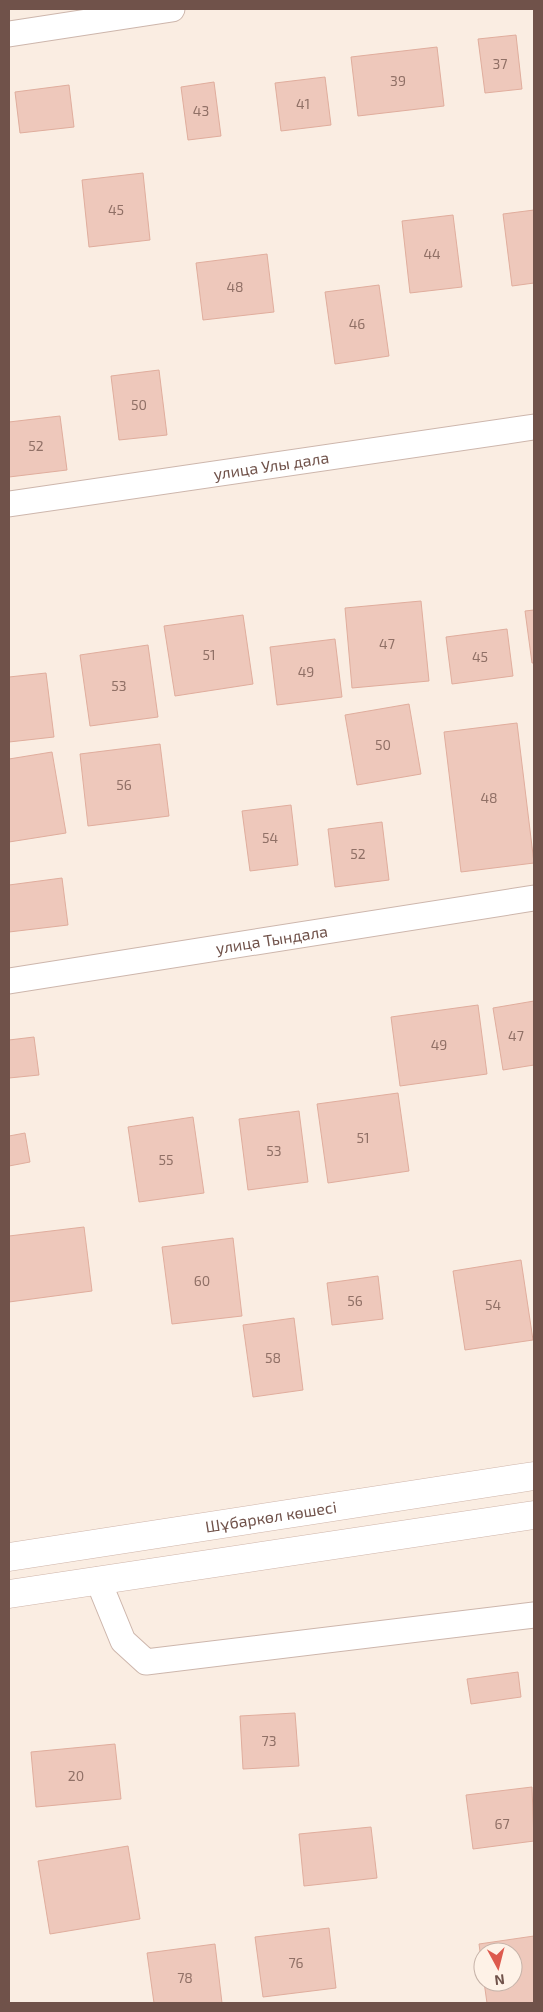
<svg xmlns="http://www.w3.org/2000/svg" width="543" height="2012" viewBox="0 0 543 2012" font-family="'Exo 2',sans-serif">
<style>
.building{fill:#eec8bb;stroke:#e0ad9d}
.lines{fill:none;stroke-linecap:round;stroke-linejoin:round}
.street-casing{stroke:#cdb6ac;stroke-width:27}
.secondary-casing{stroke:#cfb5aa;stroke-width:29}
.street{stroke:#fff;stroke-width:25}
.secondary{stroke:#fff;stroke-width:28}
.labels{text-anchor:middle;stroke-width:4.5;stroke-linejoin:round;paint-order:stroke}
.number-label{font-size:14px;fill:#907066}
.street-label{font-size:16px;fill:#70524a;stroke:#fef2e7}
</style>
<rect width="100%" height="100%" fill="#faede2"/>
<!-- building -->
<g class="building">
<path d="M516 35 522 89 485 93 478 39Z"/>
<path d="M437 47 444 106 358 116 351 57Z"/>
<path d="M325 77 331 125 281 131 275 83Z"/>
<path d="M214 82 221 136 188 140 181 87Z"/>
<path d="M69 85 74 127 20 133 15 92Z"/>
<path d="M143 173 150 240 89 247 82 180Z"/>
<path d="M534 210V283L512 286 503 214Z"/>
<path d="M453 215 462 287 410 293 402 221Z"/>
<path d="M267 254 274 312 203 320 196 263Z"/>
<path d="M379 285 389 356 335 364 325 292Z"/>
<path d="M159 370 167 435 119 440 111 376Z"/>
<path d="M60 416 67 470 9 477V422Z"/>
<path d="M421 601 429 681 352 688 345 608Z"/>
<path d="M534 610V663H532L525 611Z"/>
<path d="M243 615 253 684 175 696 164 626Z"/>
<path d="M507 629 513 676 452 684 446 637Z"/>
<path d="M335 639 342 697 277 705 270 647Z"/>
<path d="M148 645 158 717 90 726 80 655Z"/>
<path d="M46 673 54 737 9 742V677Z"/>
<path d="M409 704 421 774 357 785 345 715Z"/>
<path d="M517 723 534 863 461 872 444 732Z"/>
<path d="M160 744 169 816 88 826 80 754Z"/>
<path d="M52 752 66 833 9 842V759Z"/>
<path d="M291 805 298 865 250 871 242 811Z"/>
<path d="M382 822 389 880 335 887 328 829Z"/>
<path d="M62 878 68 925 9 932V885Z"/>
<path d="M534 1001V1065L503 1070 493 1008Z"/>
<path d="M478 1005 487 1074 400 1086 391 1017Z"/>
<path d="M34 1037 39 1075 9 1078V1040Z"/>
<path d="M398 1093 409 1171 328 1183 317 1104Z"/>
<path d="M299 1111 308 1182 248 1190 239 1119Z"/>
<path d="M193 1117 204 1193 139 1202 128 1127Z"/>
<path d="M25 1133 30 1162 9 1166V1136Z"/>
<path d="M84 1227 92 1291 9 1302V1236Z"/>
<path d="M233 1238 242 1316 172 1324 162 1247Z"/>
<path d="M521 1260 533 1340 465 1350 453 1271Z"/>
<path d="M378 1276 383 1319 332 1325 327 1283Z"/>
<path d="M294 1318 303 1390 253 1397 243 1325Z"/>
<path d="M518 1672 521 1697 471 1704 467 1679Z"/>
<path d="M295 1713 299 1766 243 1769 240 1716Z"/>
<path d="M115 1744 121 1799 36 1807 31 1752Z"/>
<path d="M532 1787 534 1841 473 1849 466 1795Z"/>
<path d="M371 1827 377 1878 304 1886 299 1834Z"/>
<path d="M128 1846 140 1919 50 1934 38 1861Z"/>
<path d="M329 1928 336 1988 263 1997 255 1937Z"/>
<path d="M534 1936V2003H487L484 1982H513V1952H483V1974L479 1944Z"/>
<path d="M215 1944 222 2003H154L147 1953Z"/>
</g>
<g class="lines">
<defs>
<g id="street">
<path d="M9 34 172 9"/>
<path id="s1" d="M9 504 534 427"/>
<path id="s2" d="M9 981 534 898"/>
<path d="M98 1580 123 1641 146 1662 534 1615"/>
</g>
<g id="secondary">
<path id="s3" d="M9 1557 534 1476"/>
<path d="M9 1594 534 1515"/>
</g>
</defs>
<!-- street casing -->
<use href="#street" class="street-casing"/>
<!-- secondary casing -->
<use href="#secondary" class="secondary-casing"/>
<!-- street -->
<use href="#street" class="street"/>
<!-- secondary -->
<use href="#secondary" class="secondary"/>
</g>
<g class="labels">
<!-- number labels -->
<g class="number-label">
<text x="500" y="69">37</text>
<text x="398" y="86">39</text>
<text x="303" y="109">41</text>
<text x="201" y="116">43</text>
<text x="116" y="215">45</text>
<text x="432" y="259">44</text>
<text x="235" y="292">48</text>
<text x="357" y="329">46</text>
<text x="139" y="410">50</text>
<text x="36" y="451">52</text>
<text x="387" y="649">47</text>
<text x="209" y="660">51</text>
<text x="480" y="662">45</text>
<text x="306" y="677">49</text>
<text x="119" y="691">53</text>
<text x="383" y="750">50</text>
<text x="124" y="790">56</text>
<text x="489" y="803">48</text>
<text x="270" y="843">54</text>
<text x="358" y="859">52</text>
<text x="516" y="1041">47</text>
<text x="439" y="1050">49</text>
<text x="363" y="1143">51</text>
<text x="274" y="1156">53</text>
<text x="166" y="1165">55</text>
<text x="202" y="1286">60</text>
<text x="355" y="1306">56</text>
<text x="493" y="1310">54</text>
<text x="273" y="1363">58</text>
<text x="269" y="1746">73</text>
<text x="76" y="1781">20</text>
<text x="502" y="1829">67</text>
<text x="296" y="1968">76</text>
<text x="185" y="1983">78</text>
</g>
<!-- street labels -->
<g class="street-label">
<text dy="6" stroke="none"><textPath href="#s1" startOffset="265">улица Улы дала</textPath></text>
<text dy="6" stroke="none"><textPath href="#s2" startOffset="266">улица Тындала</textPath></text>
<text dy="6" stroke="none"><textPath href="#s3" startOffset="265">Шұбаркөл көшесі</textPath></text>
</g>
</g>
<!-- border -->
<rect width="543" height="2012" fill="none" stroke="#70524a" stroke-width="20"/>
<!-- north arrow -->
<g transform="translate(498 1967) rotate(173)"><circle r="24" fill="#fef2e7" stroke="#c5b2a8"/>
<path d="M0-4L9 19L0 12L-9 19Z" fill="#dd5a4e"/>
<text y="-8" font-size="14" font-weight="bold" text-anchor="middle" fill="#70524a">N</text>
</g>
</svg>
